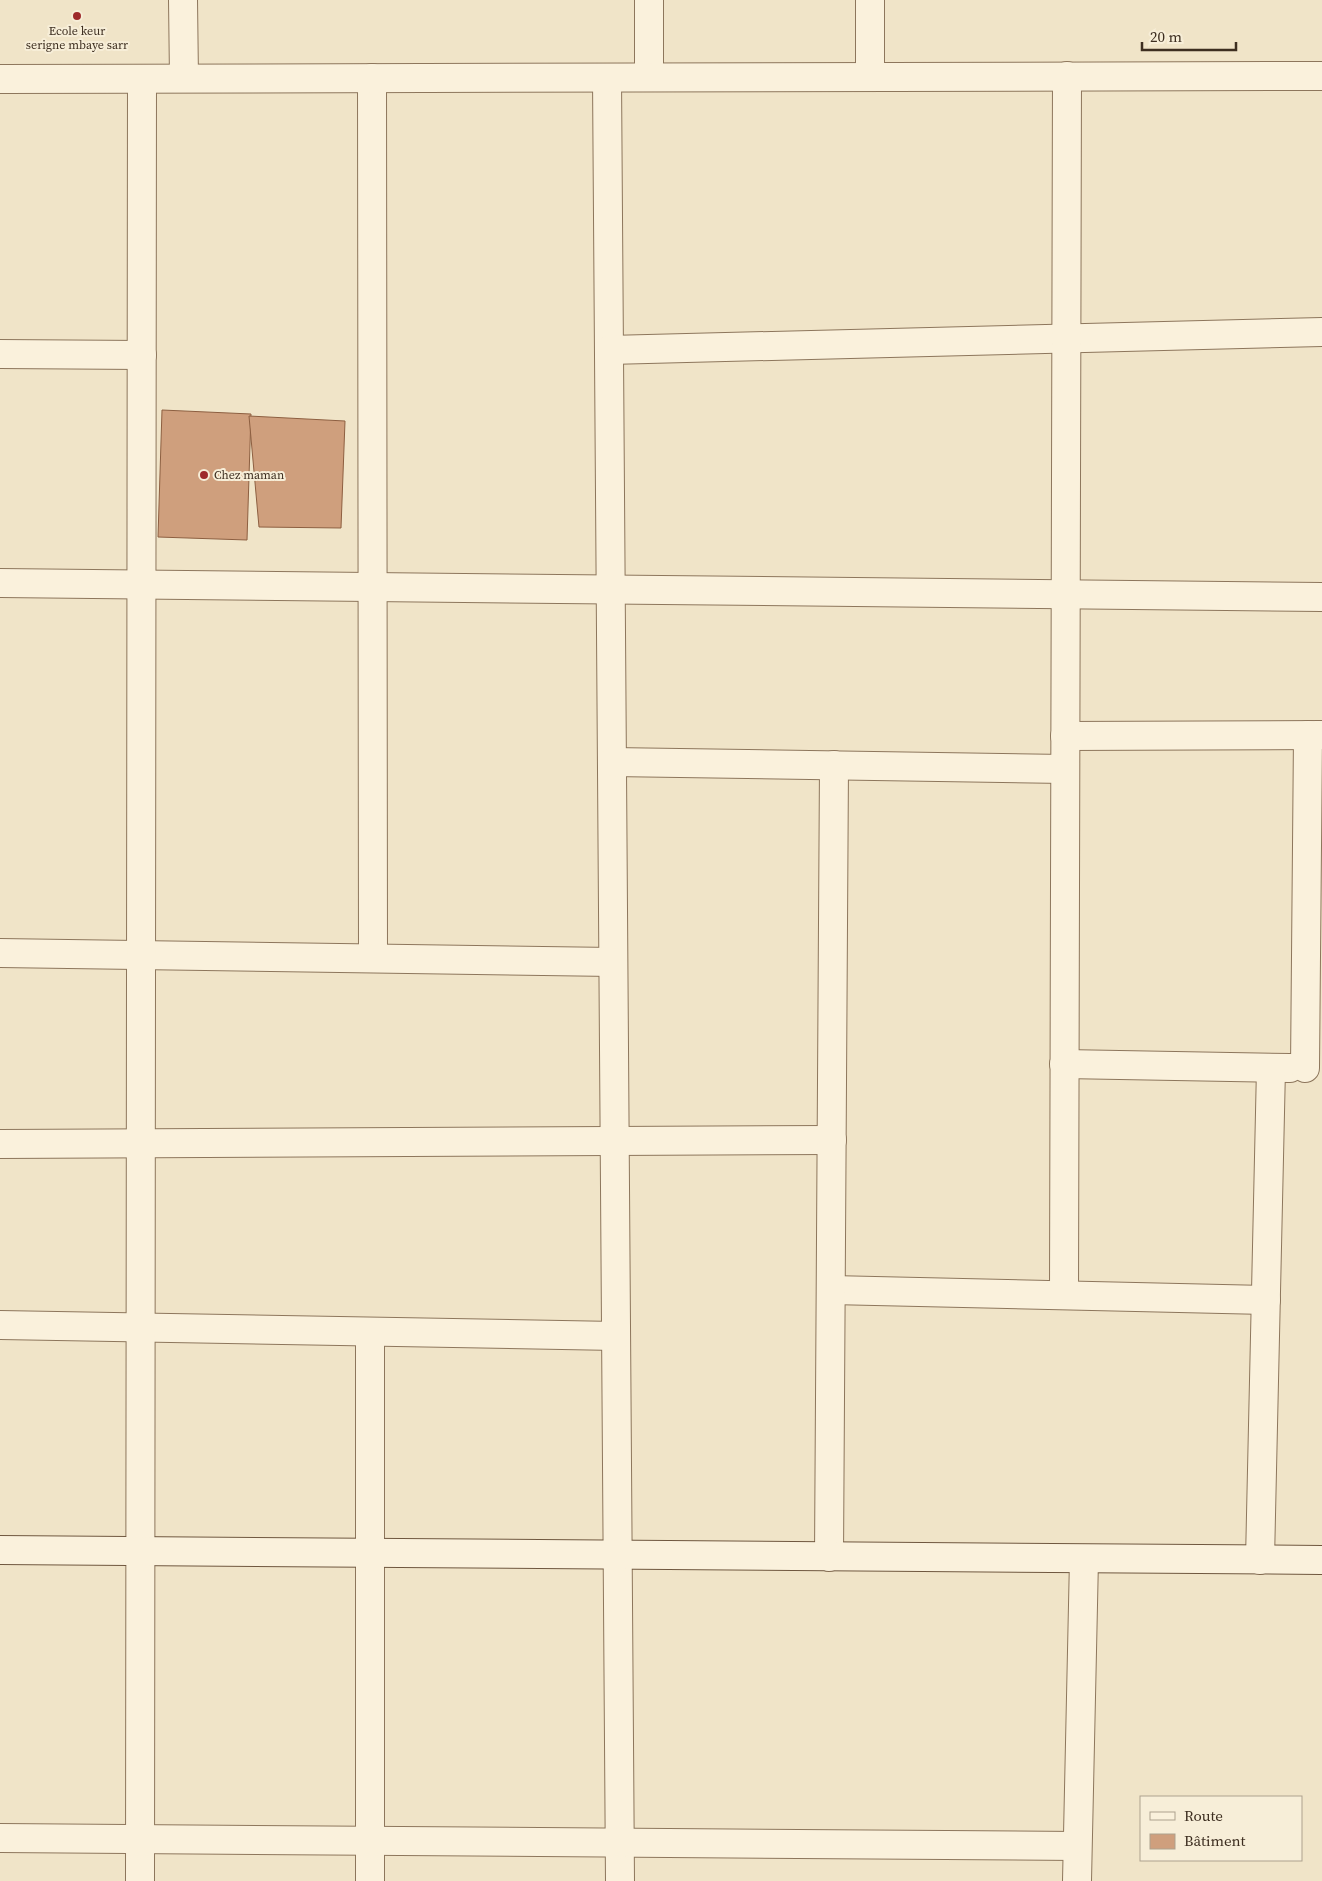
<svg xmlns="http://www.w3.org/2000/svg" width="1322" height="1881" viewBox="0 0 1322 1881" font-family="'Source Serif 4',serif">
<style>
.building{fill:#cf9f7d;stroke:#8d5f41}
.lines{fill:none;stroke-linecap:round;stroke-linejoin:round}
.street-casing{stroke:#8d765c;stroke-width:30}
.secondary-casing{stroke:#6f573f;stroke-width:30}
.street{stroke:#faf1dc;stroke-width:28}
.secondary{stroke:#faf1dc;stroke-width:28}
.poi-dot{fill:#9e2a2b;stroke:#f7eed8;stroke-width:2}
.labels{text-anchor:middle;stroke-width:4;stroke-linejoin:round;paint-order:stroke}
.poi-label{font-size:12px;fill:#3d2e20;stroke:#f7eed8}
</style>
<rect width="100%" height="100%" fill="#f0e4c8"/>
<!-- building -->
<g class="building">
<path d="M162 410 251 414 247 540 158 537Z"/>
<path d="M249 416 345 421 341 528 259 527Z"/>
</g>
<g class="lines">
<defs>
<g id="street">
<path d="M183 0 184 78"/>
<path d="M649 0V77"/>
<path d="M870 77V0"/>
<path d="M372 78 373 958"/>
<path d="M607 78 620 1881"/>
<path d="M0 79 1322 76"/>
<path d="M609 350 1322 332"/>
<path d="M0 354 142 355"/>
<path d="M0 583 1322 597"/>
<path d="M1065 736 1322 735"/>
<path d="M612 762 1065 769"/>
<path d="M0 953 613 962"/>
<path d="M1064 1064 1290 1068"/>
<path d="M1305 1068 1308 735"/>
<path d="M0 1144 832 1140"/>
<path d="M831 1290 1266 1300"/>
<path d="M1064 1295 1067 76"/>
<path d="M0 1325 616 1336"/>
<path d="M829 1557 834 765"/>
<path d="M1260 1560 1271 1068"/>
<path d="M0 1838 1077 1846"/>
<path d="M140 1881 142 79"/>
<path d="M370 1881V1332"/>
<path d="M1077 1881 1084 1559"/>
</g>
<path id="secondary" d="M0 1550 1322 1560"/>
</defs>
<!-- street casing -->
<use href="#street" class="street-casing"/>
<!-- secondary casing -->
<use href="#secondary" class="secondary-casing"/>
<!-- street -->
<use href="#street" class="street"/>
<!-- secondary -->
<use href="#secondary" class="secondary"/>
</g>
<!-- markers -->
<g class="poi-dot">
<circle cx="77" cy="16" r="5"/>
<circle cx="204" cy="475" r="5"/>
</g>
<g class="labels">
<!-- poi labels -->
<g class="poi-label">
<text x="77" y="35">Ecole keur<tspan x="77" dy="14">serigne mbaye sarr</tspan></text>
<text x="214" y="479" text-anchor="start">Chez maman</text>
</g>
</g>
<!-- legend -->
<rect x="1140" y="1796" width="162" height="65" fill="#f7eed8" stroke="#ada18e"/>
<rect x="1150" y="1812" width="25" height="8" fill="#faf1dc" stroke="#ada18e"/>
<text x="1184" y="1821" font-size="15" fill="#3d2e20">Route</text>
<rect x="1150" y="1834" width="25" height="15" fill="#cf9f7d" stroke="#ada18e"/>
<text x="1184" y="1846" font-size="15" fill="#3d2e20">Bâtiment</text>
<!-- scale -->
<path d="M1142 42v8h94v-8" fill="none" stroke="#3d2e20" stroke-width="2.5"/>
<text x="1150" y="42" font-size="15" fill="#3d2e20" stroke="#f7eed8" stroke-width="4" paint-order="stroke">20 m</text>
</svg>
